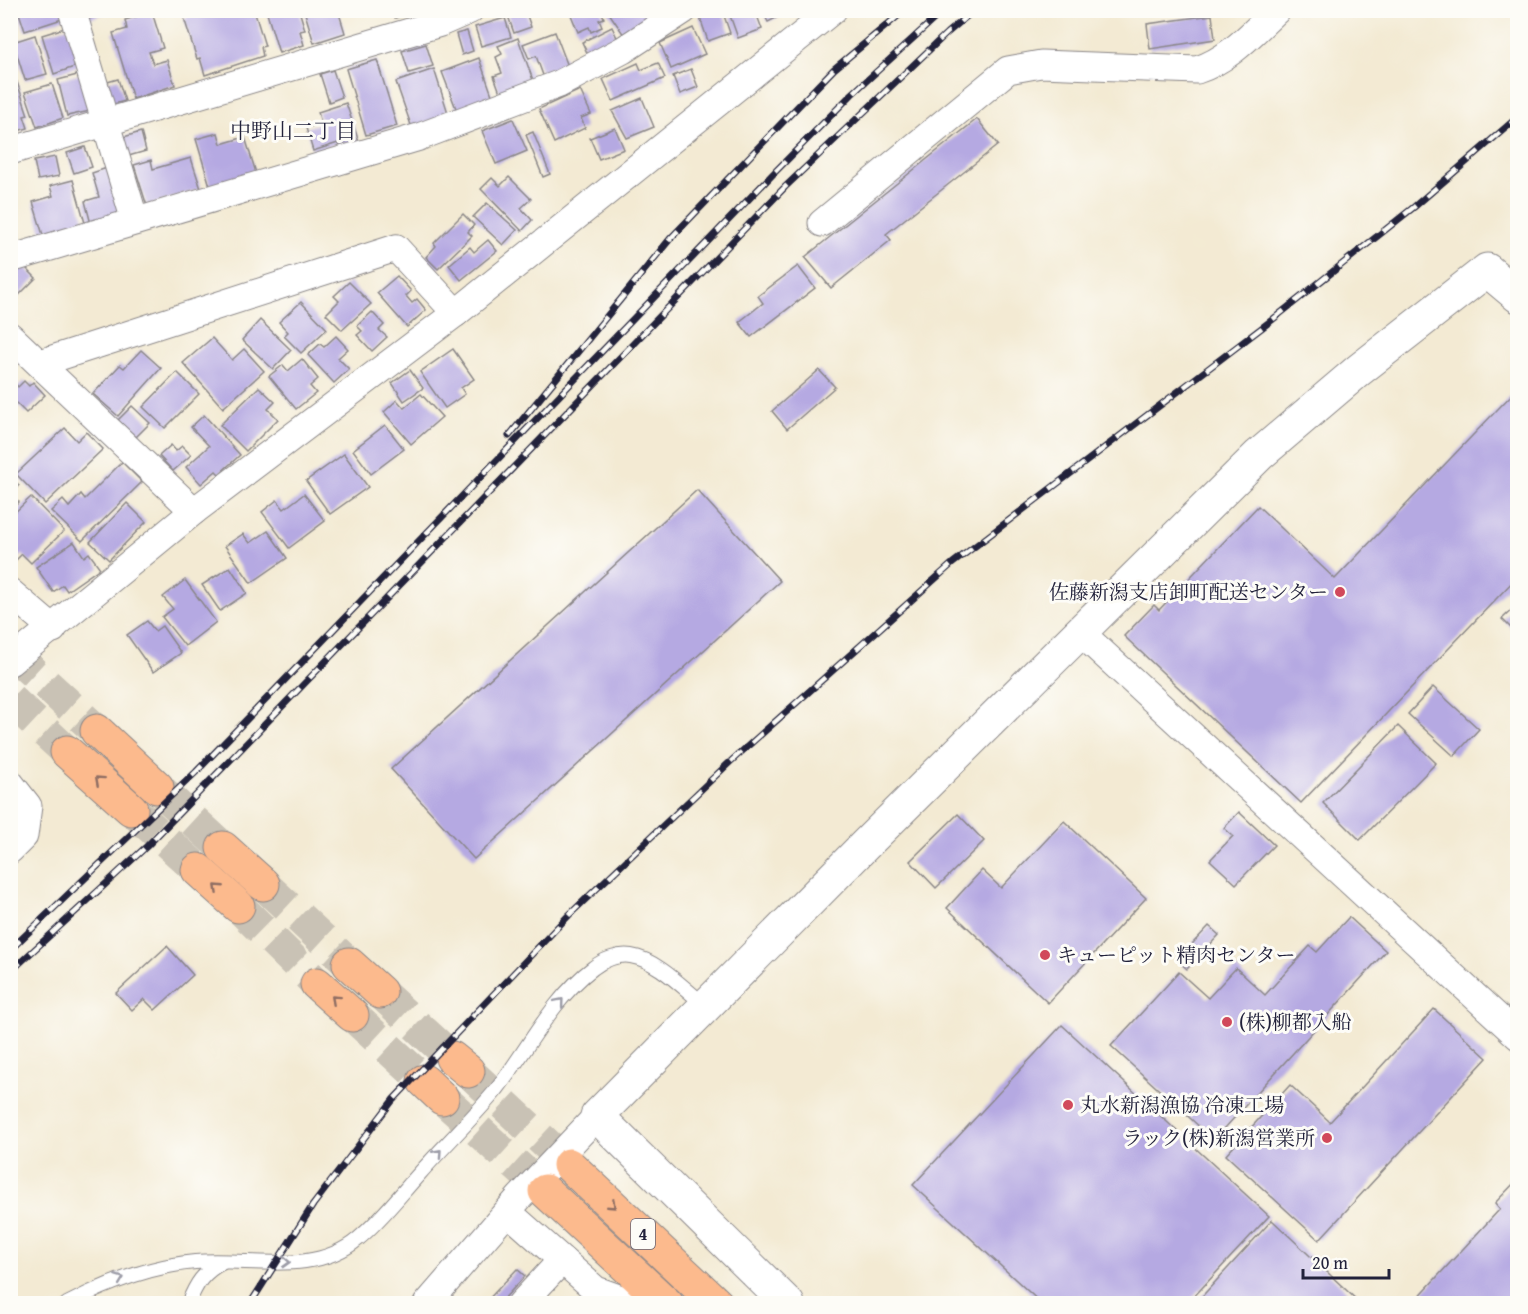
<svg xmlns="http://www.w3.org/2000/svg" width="1528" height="1314" viewBox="0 0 1528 1314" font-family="'Gentium Book Plus','Noto Serif JP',serif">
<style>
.building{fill:#b5a9e2}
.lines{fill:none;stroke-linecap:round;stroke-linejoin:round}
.primary-tunnel{stroke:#c9c2b5;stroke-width:33;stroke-dasharray:33 16;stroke-linecap:butt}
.service-casing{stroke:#8a8687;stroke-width:16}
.minor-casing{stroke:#8a8687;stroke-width:29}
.tertiary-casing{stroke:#8a8687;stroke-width:35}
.primary-casing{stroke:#8a8687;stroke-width:35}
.service{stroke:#fff;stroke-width:14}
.minor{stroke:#fff;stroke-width:27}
.tertiary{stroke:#fff;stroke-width:33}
.primary{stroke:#fcba8d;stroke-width:33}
.rail-casing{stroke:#22223b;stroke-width:7}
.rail{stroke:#fdfcf7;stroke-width:4.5;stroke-dasharray:14;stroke-linecap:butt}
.oneway{stroke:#8f6e64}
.oneway2{stroke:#9c9ca7}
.poi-dot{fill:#d1495b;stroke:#fdfcf7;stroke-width:2}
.labels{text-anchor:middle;stroke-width:6;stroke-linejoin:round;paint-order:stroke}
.shield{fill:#fdfcf7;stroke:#646373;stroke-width:1.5}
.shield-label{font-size:18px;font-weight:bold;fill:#22223b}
.poi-label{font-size:20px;fill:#22223b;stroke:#fdfcf7;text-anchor:start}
.neighbourhood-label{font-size:21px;fill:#22223b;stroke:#fdfcf7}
</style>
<rect width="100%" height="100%" fill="#fdfcf7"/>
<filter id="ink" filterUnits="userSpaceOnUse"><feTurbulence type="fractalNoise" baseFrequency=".0167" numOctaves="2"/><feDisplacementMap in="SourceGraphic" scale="12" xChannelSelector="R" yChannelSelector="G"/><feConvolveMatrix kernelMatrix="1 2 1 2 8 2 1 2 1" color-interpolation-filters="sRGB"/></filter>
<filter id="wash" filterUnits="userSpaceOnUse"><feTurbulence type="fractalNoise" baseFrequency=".008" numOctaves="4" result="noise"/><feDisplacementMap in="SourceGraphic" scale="24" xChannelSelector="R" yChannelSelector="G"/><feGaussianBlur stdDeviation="1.35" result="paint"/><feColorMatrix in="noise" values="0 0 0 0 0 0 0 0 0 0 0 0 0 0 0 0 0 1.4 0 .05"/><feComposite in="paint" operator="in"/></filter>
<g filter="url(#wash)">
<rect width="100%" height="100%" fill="#f3ead3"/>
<g id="blocks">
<!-- building -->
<g class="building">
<path d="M18 10H63L65 18 25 31Z"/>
<path d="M82 10H112V11L85 20Z"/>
<path d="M207 10H254L265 46 261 47 263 56 205 75 200 58 197 59 184 18Z"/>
<path d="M266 10H299L305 30 300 31 304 45 279 53Z"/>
<path d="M304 10H338L345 33 314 43Z"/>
<path d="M393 10H417L418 11 395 18Z"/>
<path d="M514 10H525L531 27 514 33 507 13Z"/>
<path d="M569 10H601L604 18 599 20 602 27 591 32 589 27 578 32Z"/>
<path d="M607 10H657L660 15 626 38Z"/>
<path d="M710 10H722L730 33 708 41 699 15Z"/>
<path d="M728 10H755L762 29 738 38Z"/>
<path d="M762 10H792L768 22Z"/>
<path d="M152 12 163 48 149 52 153 64 167 60 175 85 133 99 113 33 127 29 125 20Z"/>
<path d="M1212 15 1215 39 1150 49 1147 24Z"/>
<path d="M505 18 511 37 481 46 475 27Z"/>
<path d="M68 27 80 65 54 74 42 35Z"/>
<path d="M612 27 619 42 589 57 582 42Z"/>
<path d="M693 28 705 54 671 69 660 43Z"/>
<path d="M467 31 473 51 462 55 456 34Z"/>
<path d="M555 32 569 69 544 78 536 56 529 59 523 44Z"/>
<path d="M35 35 47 74 25 80 13 42Z"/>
<path d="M518 38 534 83 501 95 494 76 502 73 496 57 502 54 498 46Z"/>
<path d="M426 44 433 66 409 73 402 51Z"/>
<path d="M479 58 493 98 457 111 442 72Z"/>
<path d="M377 60 397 126 366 135 346 69Z"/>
<path d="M638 63 641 70 658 63 665 78 613 101 603 79Z"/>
<path d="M434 69 449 116 412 128 396 82Z"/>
<path d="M691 69 698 87 680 94 673 76Z"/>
<path d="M333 70 342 97 329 102 320 74Z"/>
<path d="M81 74 90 111 67 116 58 80Z"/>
<path d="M118 79 125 101 110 105 104 83Z"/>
<path d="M17 82 28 115 24 116 28 128 10 133V84Z"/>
<path d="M52 84 63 118 37 127 25 92Z"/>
<path d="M580 90 591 114 581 118 585 128 554 143 539 109Z"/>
<path d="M642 98 654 127 627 138 612 111Z"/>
<path d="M346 103 359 142 339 148 338 143 313 151 306 128 321 123 318 112Z"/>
<path d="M513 119 527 151 496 164 482 131Z"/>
<path d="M977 119 998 145 886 234 891 240 831 288 805 257Z"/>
<path d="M615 128 624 149 599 159 590 138Z"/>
<path d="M141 132 146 151 125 157 120 138Z"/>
<path d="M533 132 550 174 543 177 526 135Z"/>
<path d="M218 133 221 144 245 137 256 173 210 186 196 139Z"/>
<path d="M85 147 92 167 74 173 67 153Z"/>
<path d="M55 157 59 176 38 180 34 161Z"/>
<path d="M191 158 201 189 147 206 134 165 151 160 153 169Z"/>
<path d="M110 167 124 214 91 224 85 201 99 197 92 173Z"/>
<path d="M509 177 531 199 521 208 532 220 522 231 481 189 492 178 500 186Z"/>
<path d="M73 180 85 223 43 235 33 202 53 196 50 186Z"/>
<path d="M487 203 517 230 503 245 473 217Z"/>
<path d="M463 214 474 225 468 232 472 236 438 269 426 257 436 246 434 243Z"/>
<path d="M488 240 497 251 461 280 449 265 470 247 474 252Z"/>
<path d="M22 264 36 278 10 304V276Z"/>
<path d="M798 266 815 288 751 337 739 322 763 303 758 296Z"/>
<path d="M397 276 411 291 406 296 412 303 417 299 426 310 407 327 377 293Z"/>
<path d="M349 282 371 304 342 330 326 314 339 301 334 296Z"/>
<path d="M301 302 327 329 301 353 284 336 288 332 279 322Z"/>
<path d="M372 312 384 325 379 330 387 337 372 351 357 335 362 331 357 326Z"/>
<path d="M260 320 291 350 273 369 242 340Z"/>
<path d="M336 336 348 349 338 358 349 369 334 383 308 355 320 344 324 347Z"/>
<path d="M212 338 232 360 244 349 264 371 223 408 183 363Z"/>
<path d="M453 349 474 379 461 388 465 394 445 408 420 372Z"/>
<path d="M141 350 161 368 118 416 93 394 120 365 124 368Z"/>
<path d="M302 359 318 379 310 386 316 393 296 409 269 376 283 365 288 371Z"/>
<path d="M410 370 423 388 404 401 392 383Z"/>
<path d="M819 370 835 387 787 429 772 411Z"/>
<path d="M177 372 199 394 165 428 143 407Z"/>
<path d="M10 378 18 387 24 381 29 386 33 382 45 395 26 413 13 400 10 403Z"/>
<path d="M259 387 275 402 268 409 278 419 246 451 220 425Z"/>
<path d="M1518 388V576L1301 803 1124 636 1154 605 1159 610 1258 506 1335 579Z"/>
<path d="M421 394 442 417 411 444 384 412 397 400 404 408Z"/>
<path d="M132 406 150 423 136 437 118 420Z"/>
<path d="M204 415 240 455 219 474 216 471 201 484 186 467 209 446 191 427Z"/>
<path d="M385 425 404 449 371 474 353 450Z"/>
<path d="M65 428 77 441 86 432 103 449 45 504 16 474Z"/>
<path d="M171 445 176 451 182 446 191 455 173 471 159 456Z"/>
<path d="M344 454 368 487 330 514 306 481Z"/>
<path d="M122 462 142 482 82 541 51 511 63 500 69 507 81 494 85 499Z"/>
<path d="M10 477 19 485 11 494 19 502 10 511Z"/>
<path d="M697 490 780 581 474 859 391 769Z"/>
<path d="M304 494 325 521 289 548 262 512 277 500 284 509Z"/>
<path d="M31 497 64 531 31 563 22 554 15 561 10 556V517Z"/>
<path d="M127 503 146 522 109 560 90 542Z"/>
<path d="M268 531 287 558 251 583 225 546 243 534 250 543Z"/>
<path d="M74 542 84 557 89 553 100 568 67 591 63 585 53 592 36 567Z"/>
<path d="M230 567 247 593 220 611 202 585Z"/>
<path d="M185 580 216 622 185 646 162 617 173 609 163 597Z"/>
<path d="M1518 604V635L1502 619Z"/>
<path d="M147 621 155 631 162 626 181 653 153 672 127 635Z"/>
<path d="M1433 687 1479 729 1454 756 1408 714Z"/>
<path d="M1398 726 1436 763 1360 840 1323 803Z"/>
<path d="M1239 812 1274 845 1236 884 1210 860 1233 836 1224 828Z"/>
<path d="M958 814 984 841 936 888 910 861Z"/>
<path d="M1064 821 1146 898 1048 1003 947 908 982 870 1001 888Z"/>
<path d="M1349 917 1386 951 1214 1140 1111 1046 1179 972 1208 998 1236 968 1265 995 1310 946 1317 952Z"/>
<path d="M1209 926 1219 935 1187 969 1177 960Z"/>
<path d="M167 946 193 975 155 1010 144 999 132 1010 116 993Z"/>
<path d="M1434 1009 1487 1058 1319 1240 1226 1155 1290 1085 1330 1122Z"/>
<path d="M1062 1025 1269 1216 1187 1304H1042L913 1185Z"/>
<path d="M1518 1179V1294L1509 1304H1412L1500 1209 1495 1203Z"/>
<path d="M1272 1220 1361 1304H1195Z"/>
<path d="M517 1269 525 1276 499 1304H484Z"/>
</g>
</g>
</g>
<g filter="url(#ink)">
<use href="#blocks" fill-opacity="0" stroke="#8a8687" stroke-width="1.5"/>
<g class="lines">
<!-- primary-tunnel -->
<g class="primary-tunnel">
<path d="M10 651 97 731"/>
<path d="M10 699 67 752"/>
<path d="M157 787 223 848"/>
<path d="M131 809 198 870"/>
<path d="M263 884 349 964"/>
<path d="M238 906 317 984"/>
<path d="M380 992 452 1058"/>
<path d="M352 1015 424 1081"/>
<path d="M468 1071 569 1165"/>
<path d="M442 1098 545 1191"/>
</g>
<defs>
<g id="service">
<path d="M67 1304C107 1283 150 1266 195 1262 249 1257 313 1277 358 1239 381 1220 400 1195 420 1173 445 1145 473 1118 497 1089 528 1049 552 999 593 968 603 960 618 954 631 956 658 960 685 990 706 1006"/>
<path d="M188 1304C196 1284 203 1272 223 1262"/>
</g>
<g id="minor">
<path d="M72 10 135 221"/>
<path d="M10 151 440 23 470 10"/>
<path d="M822 223 1008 70 1041 64 1197 70C1229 60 1252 33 1277 10"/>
<path d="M10 259 419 137 559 84 623 50 684 10"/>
<path d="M10 336 194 511"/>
<path d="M40 363 396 248 456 313"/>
<path d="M10 592 53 629"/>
<path d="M1080 632 1518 1036"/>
<path d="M10 662 194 511 456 313 833 10"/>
<path d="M10 783 28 806 24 836 10 850"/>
<path d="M508 1212 596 1290 635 1304"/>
<path d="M427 1304 519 1198 597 1116"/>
<path d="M521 1304 562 1260"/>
</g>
<path id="tertiary" d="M788 1304 597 1116 865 845 1259 455 1359 370 1487 270 1518 296"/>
<g id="primary">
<path d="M97 731 157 787"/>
<path d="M67 752 131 809"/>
<path d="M223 848 263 884"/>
<path d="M198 870 238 906"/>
<path d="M349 964 380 992"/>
<path d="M317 984 352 1015"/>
<path d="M452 1058 468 1071"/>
<path d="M424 1081 442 1098"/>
<path d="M569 1165 717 1304"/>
<path d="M545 1191 667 1304"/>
</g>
</defs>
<!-- service casing -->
<use href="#service" class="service-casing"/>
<!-- minor casing -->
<use href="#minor" class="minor-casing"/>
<!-- tertiary casing -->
<use href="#tertiary" class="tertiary-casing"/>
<!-- primary casing -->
<use href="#primary" class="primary-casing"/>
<!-- service -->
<use href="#service" class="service"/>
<!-- minor -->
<use href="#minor" class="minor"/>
<!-- tertiary -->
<use href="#tertiary" class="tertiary"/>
<!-- primary -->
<use href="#primary" class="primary"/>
<defs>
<g id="rail">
<path d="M509 436 670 239 834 69 905 10"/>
<path d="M10 950 196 772 772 175 852 94 944 10"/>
<path d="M10 972 147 846 785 187 947 33 974 10"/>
<path d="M250 1304 313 1205 393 1100 569 915 730 762 953 563 1272 320 1414 207 1518 117"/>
</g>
</defs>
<!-- rail casing -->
<use href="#rail" class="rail-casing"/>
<!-- rail -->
<use href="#rail" class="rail"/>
</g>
<!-- one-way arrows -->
<defs><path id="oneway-chevron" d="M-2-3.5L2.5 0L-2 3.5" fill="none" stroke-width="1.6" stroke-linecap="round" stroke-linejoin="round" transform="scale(1.5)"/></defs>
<g class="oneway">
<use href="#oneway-chevron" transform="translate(99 780) rotate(-138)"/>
<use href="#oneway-chevron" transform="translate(218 888) rotate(-137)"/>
<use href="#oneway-chevron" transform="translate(335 999) rotate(-138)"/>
<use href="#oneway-chevron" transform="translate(612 1205) rotate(43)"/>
</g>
<g class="oneway2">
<use href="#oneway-chevron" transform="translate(560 1002) rotate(-50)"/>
<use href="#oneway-chevron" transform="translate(438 1153) rotate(-48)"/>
<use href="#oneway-chevron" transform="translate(286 1262) rotate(2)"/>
<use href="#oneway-chevron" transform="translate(120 1279) rotate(-21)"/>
</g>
</g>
<!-- markers -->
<g class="poi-dot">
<circle cx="1340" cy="592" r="6"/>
<circle cx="1045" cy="955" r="6"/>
<circle cx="1227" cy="1022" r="6"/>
<circle cx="1068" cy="1105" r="6"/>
<circle cx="1327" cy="1138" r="6"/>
</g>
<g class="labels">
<!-- shield labels -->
<rect class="shield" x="631" y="1219" width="24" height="30" rx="4.5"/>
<g class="shield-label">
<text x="643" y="1240">4</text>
</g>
<!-- poi labels -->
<g class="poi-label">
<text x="1328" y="599" text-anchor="end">佐藤新潟支店卸町配送センター</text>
<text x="1057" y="962">キューピット精肉センター</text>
<text x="1239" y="1029">(株)柳都入船</text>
<text x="1080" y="1112">丸水新潟漁協 冷凍工場</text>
<text x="1315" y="1145" text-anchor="end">ラック(株)新潟営業所</text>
</g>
<!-- neighbourhood labels -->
<g class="neighbourhood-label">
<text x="293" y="138">中野山二丁目</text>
</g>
</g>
<!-- margin -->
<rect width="1528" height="1314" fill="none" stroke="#fdfcf7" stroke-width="36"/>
<!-- scale -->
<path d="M1303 1269v9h86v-9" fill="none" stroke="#22223b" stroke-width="3"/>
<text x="1312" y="1269" font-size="18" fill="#22223b" stroke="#fdfcf7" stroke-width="4.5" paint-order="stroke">20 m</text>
</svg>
